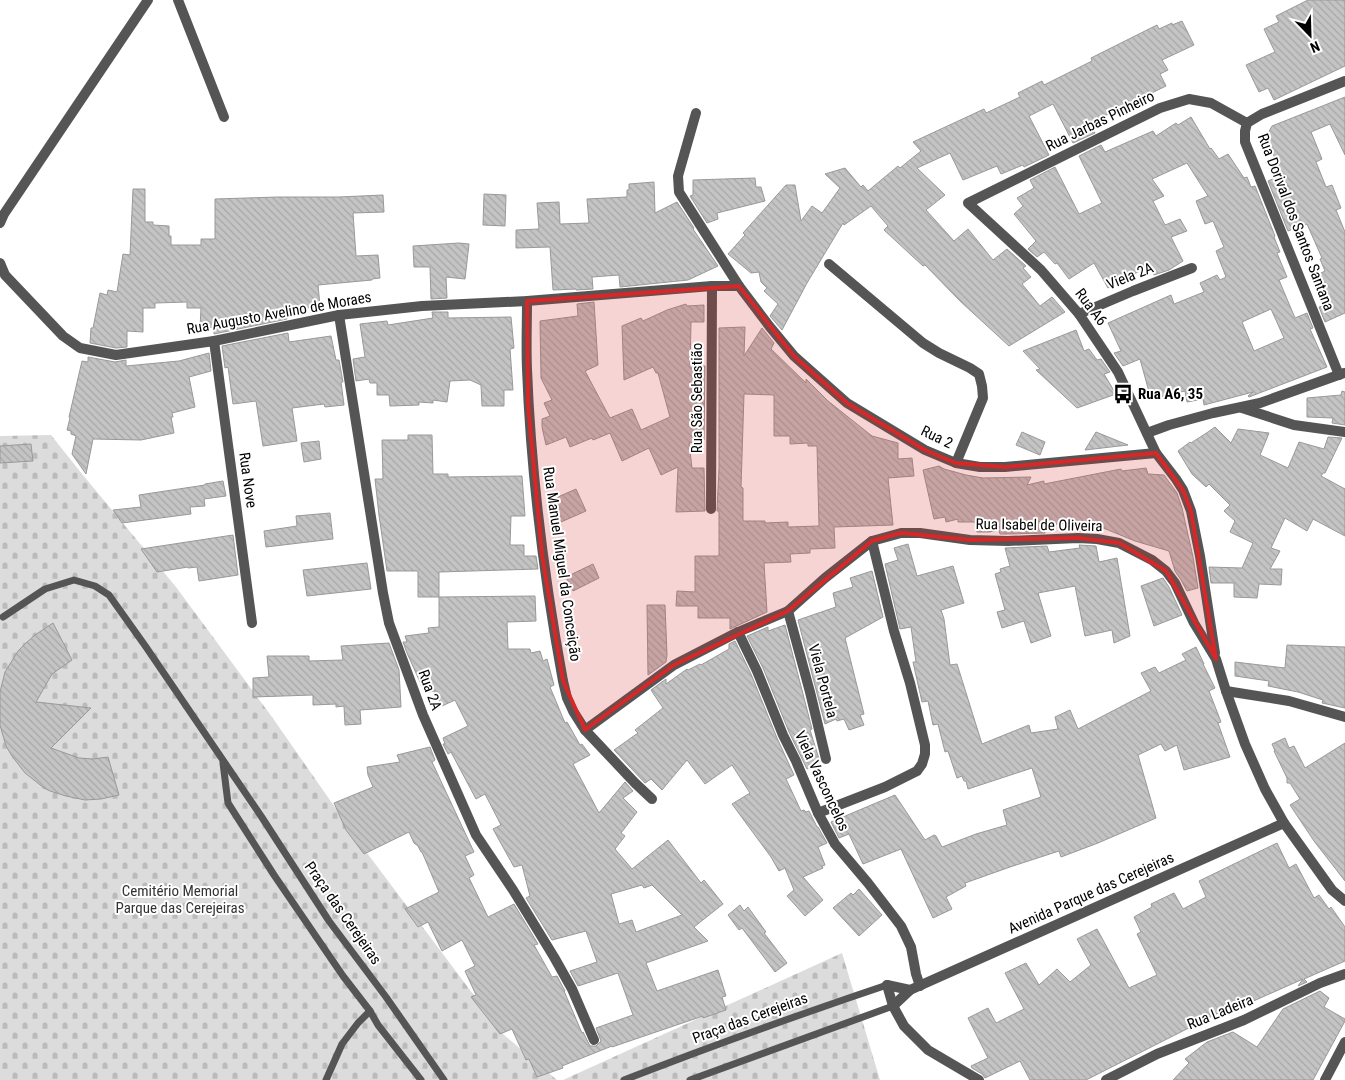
<svg xmlns="http://www.w3.org/2000/svg" width="1345" height="1080" viewBox="0 0 1345 1080" font-family="'Roboto Condensed',sans-serif">
<style>
.cemetery{fill:url(#cemetery-stones)}
.building{fill:url(#building-back-hatch);stroke:#999;fill-rule:evenodd}
.lines{fill:none;stroke-linecap:round;stroke-linejoin:round}
.lane{stroke:#555;stroke-width:7}
.street{stroke:#555;stroke-width:10}
.marked{fill:#d62828;fill-opacity:0.2;stroke:#d62828;stroke-width:4;stroke-linejoin:round}
.labels{text-anchor:middle;stroke-width:4;stroke-linejoin:round;paint-order:stroke}
.street-label{font-size:15px;fill:#000;stroke:#fff}
.poi-label{font-size:15px;font-weight:bold;fill:#000;stroke:#fff;text-anchor:start}
.park-label{font-size:15px;fill:#333;stroke:#fff}
</style>
<defs>
<pattern id="cemetery-stones" width="16" height="16" patternUnits="userSpaceOnUse" patternTransform="scale(1.25)"><rect width="16" height="16" fill="#dcdcdc"/><path d="M2 7V4a2 2 0 0 1 4 0v3zM10 15v-3a2 2 0 0 1 4 0v3z" fill="#bbb"/></pattern>
<pattern id="building-back-hatch" width="6" height="6" patternUnits="userSpaceOnUse" patternTransform="scale(1.25)"><rect width="6" height="6" fill="#c4c4c4"/><path d="M-1 5l2 2M0 0l6 6M5-1l2 2" fill="none" stroke="#a7a7a7"/></pattern>
</defs>
<rect width="100%" height="100%" fill="#fff"/>
<!-- cemetery -->
<g class="cemetery">
<path d="M51 435 82 474 176 587 272 717 364 849 503 1034 557 1080H0V436Z"/>
<path d="M842 953 880 1080H563Z"/>
</g>
<!-- building -->
<g class="building">
<path d="M1308 0H1345V66L1274 100 1268 88 1259 92 1246 65 1275 52 1264 29 1279 22 1276 16Z"/>
<path d="M1182 21 1194 45 1162 60 1168 70 1160 74 1166 86 1090 123 1095 133 1073 143 1053 104 1029 116 1049 155 1024 167 1023 165 1001 174 997 166 963 180 950 153 917 168 945 195 926 210 954 241 968 229 993 260 1007 249 1026 266 1023 268 1031 277 1022 284 1040 306 1052 297 1065 312 1009 346 960 301 925 265 923 266 884 230 888 226 871 206 844 225 843 223 807 283 782 330 770 316 778 304 764 291 767 288 761 282 759 272 751 273 728 254 745 235 743 233 786 185H795L801 221 812 206 822 213 840 188 825 174 845 168 861 187 863 185 868 191 898 166 900 168 921 151 913 142 984 109 986 113 1020 97 1018 93 1042 81 1044 85 1092 61 1091 58 1157 25 1159 29 1172 23V25Z"/>
<path d="M1345 97V155L1330 124 1311 132 1322 159 1316 162 1326 187 1332 185 1341 208 1336 210 1345 232V313L1325 322 1319 307 1325 305 1313 277 1325 271 1320 259 1322 258 1307 224 1288 231 1268 181 1282 175 1266 137 1272 126Z"/>
<path d="M1191 117 1210 149 1211 148 1219 159 1228 154 1244 178 1247 177 1251 187 1255 186 1275 236 1274 237 1280 252 1277 253 1287 277 1279 280 1295 318 1307 313 1313 328 1310 329 1327 367 1249 397 1248 396 1253 392 1204 405 1203 399 1187 402 1185 391 1151 399 1140 359 1123 366 1114 353 1121 351 1108 323 1171 295 1174 304 1204 292 1200 283 1217 275 1220 280 1226 277 1216 251 1224 247 1213 221 1205 224 1196 201 1208 196 1187 163 1152 179 1164 196 1153 201 1165 225 1180 219 1187 231 1171 237 1183 261 1169 270 1154 275 1149 266 1108 288 1094 263 1069 279 1057 263 1055 264 1044 252 1037 257 1028 249 1036 241 1014 214 1023 206 1017 198 1034 188 1030 180 1055 167 1079 214 1102 203 1079 156 1101 145 1105 152 1153 131 1156 136 1176 123 1178 125ZM1271 309 1284 338 1254 351 1242 322Z"/>
<path d="M755 178 756 187H761L765 201 717 213 718 219 707 223 690 196 693 195V180Z"/>
<path d="M654 182 655 213 677 202 694 228 693 229 718 266 688 280 620 287 619 275 592 277 593 289 576 290V289L553 290 550 247 516 248V230L539 229 537 203 559 202 560 224 589 223 587 199 627 197V190H629V184Z"/>
<path d="M133 189H145V222H153V225L169 226V236H171V245H201V239H215V199L278 197H339L383 195 384 212 353 213 356 256 378 255 380 278 372 279V280L318 285 320 306 286 311 287 319 214 334V327L200 328 201 308H187V302L155 303V308H143V332L127 331V347L116 348 90 343 91 328H93L100 293 107 295 108 290 117 292 123 254 130 255Z"/>
<path d="M484 194 506 195 505 226 483 225Z"/>
<path d="M459 243 469 244 465 279 446 277 447 298 431 299 430 267H414L413 246Z"/>
<path d="M594 302 598 365 585 371 610 418 632 409 641 430 670 417 658 373H656L653 367 624 380 622 326 641 318 643 321 667 310 686 304 687 306 704 305V322H691L690 368 705 366 704 440 689 443 692 468H704L705 511 676 512 678 467 661 475 649 448 622 461 610 433 593 440 592 438 570 447 566 437 546 445 542 427V419L550 416 544 403 552 400 541 378 540 321 578 316 577 304Z"/>
<path d="M432 312H448V318L511 317 514 348 510 349 513 390H504V406H482L481 385 470 380 450 381 447 402 433 400V403L419 402V405L390 406 389 395H377V383H370L369 379 356 381 353 359 365 357 360 324 387 321 388 325 433 318Z"/>
<path d="M745 327 744 356 762 328 774 343 771 349 806 383V379L828 401 872 436 898 443V459L912 458 914 476 888 478 893 525 834 527 835 548 810 549V553L790 554 791 562 764 563 767 612 730 629V618H698V606H676L677 591 695 592V556H719V511H717L719 468V328ZM744 394 774 395V436H790V444L808 443V446H817L819 526 788 527V522L765 523V521H743V488L741 487Z"/>
<path d="M1076 330 1084 351 1089 349 1097 360 1101 359 1110 372 1104 374 1116 394 1077 408 1036 370 1040 369 1023 351Z"/>
<path d="M288 333 289 342 331 336 336 360H339L343 382H341L344 405 325 407 324 404 292 408 297 441 263 446 256 401 233 404 228 367 225 368 222 346Z"/>
<path d="M209 353 211 371 189 377 195 407 172 413 173 417H171L174 433 141 440 93 439 86 474 72 454 76 436 71 434V431L67 430 70 418 69 417 82 361 88 362V357L115 362 126 360V366L179 361Z"/>
<path d="M1342 391 1345 392V425L1332 423 1333 418 1307 417V398L1341 395Z"/>
<path d="M1215 427 1231 443 1238 429 1269 433 1260 455 1288 468 1299 442 1324 449 1328 437 1342 438 1325 473H1323L1321 476 1345 489V536L1313 519 1307 531 1285 518 1271 548 1280 551 1270 569H1282L1281 585 1259 584 1257 598 1234 597V583H1211L1209 567 1242 568 1253 543 1230 532 1235 521 1224 511 1230 505 1209 484 1206 487 1192 474 1178 451 1190 442 1191 443 1208 432Z"/>
<path d="M1022 432 1045 442 1040 455 1016 445Z"/>
<path d="M1096 432 1128 445 1085 450Z"/>
<path d="M408 435H432L433 474H448V477L522 476 525 516H511L510 545H524V556H536L538 569 439 572V597L535 596 536 621 507 622 508 649H530L531 653 540 651 543 661 547 659 554 685 550 687 565 723 567 722 580 745 582 744 590 755 573 764 599 813 625 782 633 791 623 798 637 812 621 833 625 836 615 849 632 869 668 840 701 883 704 880 723 904 694 927 708 941 646 963 657 991 718 970 726 996 722 997 726 1010 703 1018V1016L612 1047V1046L562 1066 563 1068 537 1077 529 1059 526 1060 512 1029 500 1034 471 997 476 995 465 971 475 966 462 940 442 951 428 922 418 927 405 909 439 892 422 852H421L418 846 414 843 409 832 364 854 346 830 334 803 373 787 368 775 367 767 400 762 397 755 430 747 435 760 432 762 474 852 465 856 474 875 469 878 488 917 514 904 538 944 534 945 552 977 557 976 565 991H564L582 1033 583 1032 590 1046H596L601 1041 596 1028 633 1015 618 973 578 986 570 971 597 962 586 931 552 940 526 898 530 896 522 865 514 867 493 829 501 825 485 794 476 799 451 752 448 754 443 744H445L443 738 468 726 455 700 442 706 434 691 425 693 407 653 403 642H407L405 636 429 633 428 628 439 627V597H418V571H387L379 515 375 479H383L382 440H408ZM642 885 644 888 652 885 682 915 636 932 632 920 619 924 611 894Z"/>
<path d="M319 441 321 459 304 462 301 443Z"/>
<path d="M31 444 33 461 0 463V446Z"/>
<path d="M939 466 944 469 966 475 983 478 1031 477 1027 485 1044 481V484L1121 469 1122 471 1146 468 1148 474 1164 475 1177 493 1182 508 1193 557 1198 588 1187 591 1181 580 1175 571 1169 551 1135 541 1091 523 1093 532 1075 531 1073 522 1043 526 1045 533 1008 534H1000L999 530 989 532H977L975 522H958V519L946 522 945 517 934 519 923 470Z"/>
<path d="M223 481 226 496 204 499 205 506 190 507 191 514 122 523 113 510 141 507 139 495 205 485V484Z"/>
<path d="M576 489 586 511 561 522 551 500Z"/>
<path d="M330 513 333 539 266 547 264 531 297 526 296 516Z"/>
<path d="M233 535 238 575 199 581 197 567 188 568V567L157 572 141 549Z"/>
<path d="M908 544 917 576 953 566 964 603 941 610 944 619 950 665 957 664 982 744 1029 725 1031 733 1058 729 1055 717 1070 710 1078 729 1151 691 1141 673 1155 667 1159 673 1186 660 1182 654 1196 647 1204 664H1203L1215 688 1209 691 1221 722 1218 723 1230 757 1184 770 1177 745 1165 751 1161 744 1138 755 1156 818 1098 843 1061 857 1059 851 1010 867 965 883 966 886 946 897 952 909 933 918 901 849 863 864 849 834 839 838 831 822 895 795 925 840 934 835 936 836 942 847 976 834 1007 825 1003 810 1041 797 1032 768 968 789 966 781H964L962 776 957 778 948 751 945 752 938 724 933 725 928 701 922 702 913 662H916L911 627 900 629 885 564 898 560 894 548Z"/>
<path d="M1079 545 1096 546 1099 562 1117 558 1130 636 1114 643 1112 630 1085 636 1075 586 1038 593 1051 636 1031 643 1024 621 1002 628 997 612 1005 610 995 574 1001 572 1000 569 1010 566 1005 548 1047 546 1049 552 1080 548Z"/>
<path d="M367 563 371 589 307 596 303 570Z"/>
<path d="M593 564 599 578 573 591 566 577Z"/>
<path d="M872 571 883 617 845 638 864 714 860 715 864 725 849 730 844 719 837 721 836 719 825 724 798 620 836 607 833 593 853 587 850 578Z"/>
<path d="M1163 578 1169 587 1182 615 1154 626 1141 586Z"/>
<path d="M647 605H665L667 655 666 662 648 675Z"/>
<path d="M53 623 72 660 52 674 36 702 91 708 51 748 79 758 93 759 108 757 119 795 101 799 85 800 66 796 50 791 44 788 25 773 12 756 6 746 0 725V692L5 672 18 651 26 643 35 635Z"/>
<path d="M785 625 803 694 812 729 810 730 820 762 807 769 789 732 763 668 747 636 768 627V631Z"/>
<path d="M735 641 751 674 777 738 794 775 786 779 801 811 804 810 806 812 809 811 817 827H818L827 843 818 847 825 865 822 866 823 868 803 877 823 900 805 916 787 896 794 890 785 868 779 871 771 857 732 804 750 793 732 765 705 784 687 760 662 790 651 779 645 783 614 750 638 733 635 730 663 708 651 690 666 679V684L687 669 688 670 700 664 701 665 729 649V644Z"/>
<path d="M389 643 399 670 401 707 360 710 361 724 345 725 344 706 336 707V704L313 705V695L253 697V678L269 677 267 656H309V661L343 660 341 646Z"/>
<path d="M1287 645 1345 647V708L1322 703 1323 700 1298 692 1268 686 1269 681 1235 676V662L1285 668Z"/>
<path d="M1285 738 1289 748 1294 746 1305 768 1345 743V881L1314 841 1290 805 1300 799 1290 783H1287V778L1274 751H1275L1272 744Z"/>
<path d="M1277 843 1289 868 1296 864 1314 898 1319 895 1329 909 1331 907 1345 927V961L1304 979 1307 982 1298 986 1303 979 1249 1003 1246 999 1086 1080H1030L1020 1061 985 1078 982 1074 972 1068 971 1066 988 1058 968 1018 988 1008 996 1023 1024 1009 1005 973 1026 963 1039 985 1057 969 1070 982 1091 965 1077 939 1097 929 1129 988 1157 975 1137 934 1141 932 1134 917 1152 907 1151 904 1174 893 1183 909 1206 897 1199 881Z"/>
<path d="M859 889 882 915 859 936 833 908 851 893 853 895Z"/>
<path d="M740 905 744 911 748 907 766 932 764 933 787 963 775 972 742 928 739 930 728 915Z"/>
<path d="M1320 991 1329 998 1324 1007 1345 1019V1021L1313 1080H1173L1189 1063 1185 1059 1207 1042 1233 1032 1257 1047 1283 1009Z"/>
</g>
<g class="lines">
<!-- lane -->
<g class="lane">
<path d="M3 617 45 589 74 580 95 586 109 595 146 647 261 816 329 921 386 997 444 1080"/>
<path d="M223 763 228 803 274 875 343 976 370 1011 378 1025 421 1080"/>
<path d="M326 1080 342 1044 358 1023 370 1011"/>
<path d="M624 1080C711 1046 798 1015 887 985"/>
<path d="M690 1080 893 1006"/>
</g>
<!-- street -->
<g class="street">
<path d="M178 0 224 117"/>
<path d="M696 113 678 176 679 192 739 286 770 327 794 356 847 403 925 450 956 463 980 467H1005L1156 453"/>
<path d="M0 223 4 214 148 0"/>
<path d="M0 263 5 275 63 336 80 348 116 355 214 341 339 315 422 306 527 301 712 286H739"/>
<path d="M829 264 923 343 939 353 970 368 979 374 982 386 983 398 956 463"/>
<path d="M527 301C527 324 526 346 527 369 531 474 544 578 563 681L567 698 573 711 585 730 635 783 652 799"/>
<path d="M1079 314 1133 291 1192 268"/>
<path d="M339 315 383 593 389 623 423 715 476 835 513 890 554 957 572 989 594 1040"/>
<path d="M214 341 252 623"/>
<path d="M1339 375 1245 142V131L1247 123 1262 114 1345 81"/>
<path d="M1242 408 1294 425 1345 432"/>
<path d="M1147 433 1169 425 1213 413 1260 403 1344 373"/>
<path d="M711 509 712 286"/>
<path d="M788 611 810 692 826 759"/>
<path d="M738 632 757 671 783 735 796 761 818 813 835 844 868 883 901 926 911 947 916 974 920 986"/>
<path d="M1215 653 1200 556 1191 511 1183 490 1176 479 1156 453 1118 372 1079 314 1041 270 968 203 1160 108 1189 99 1211 103 1247 123"/>
<path d="M1226 691 1289 701 1345 717"/>
<path d="M585 730 674 665 738 632 788 611 825 578 872 541 901 533H920L970 540 1008 541 1078 538 1097 539 1119 543 1152 560 1166 571 1175 583 1194 623 1216 659 1226 691 1245 744 1265 789 1284 823 1332 890 1345 901"/>
<path d="M818 813 885 787 917 771 922 764 925 754V745L910 683 894 631 872 541"/>
<path d="M887 985 893 1006 904 1026 928 1050 979 1080"/>
<path d="M887 985 910 990"/>
<path d="M893 1006 910 990 1284 823"/>
<path d="M1106 1080 1157 1054 1244 1020 1320 983 1345 974"/>
<path d="M1325 1080 1345 1042"/>
</g>
</g>
<!-- marked area -->
<path class="marked" d="M739 286 794 356 847 403 925 450 956 463 1005 467 1156 453 1183 490 1191 511 1216 659 1166 571 1119 543 1078 538 970 540 901 533 872 541 788 611 674 665 585 730 563 681 542 555 528 405 527 301Z"/>
<!-- icons -->
<defs>
<symbol id="bus-bare" viewBox="-9 -9 18 18"><path d="M-5-6H5V4H4V6H2V4H-2V6H-4V4H-5ZM-3.5-4V0h7V-4ZM-3.5 1.2v1.5H-2V1.2ZM2 1.2v1.5H3.5V1.2Z" fill="#000" stroke="#fff" stroke-width="2.5" paint-order="stroke"/></symbol>
</defs>
<g fill-rule="evenodd">
<use href="#bus-bare" x="1109" y="380" width="28" height="28"/>
</g>
<g class="labels">
<!-- street labels -->
<g class="street-label">
<text transform="translate(1100 121) rotate(-26)" y="5">Rua Jarbas Pinheiro</text>
<text transform="translate(1296 222) rotate(69)" y="5">Rua Dorival dos Santos Santana</text>
<text transform="translate(1130 276) rotate(-22)" y="5">Viela 2A</text>
<text transform="translate(1091 307) rotate(53)" y="5">Rua A6</text>
<text transform="translate(279 313) rotate(-10)" y="5">Rua Augusto Avelino de Moraes</text>
<text transform="translate(697 398) rotate(-90)" y="5">Rua São Sebastião</text>
<text transform="translate(937 437) rotate(26)" y="5">Rua 2</text>
<text transform="translate(248 480) rotate(82)" y="5">Rua Nove</text>
<text transform="translate(1039 525) rotate(1)" y="5">Rua Isabel de Oliveira</text>
<text transform="translate(562 564) rotate(82)" y="5">Rua Manuel Miguel da Conceição</text>
<text transform="translate(823 681) rotate(75)" y="5">Viela Portela</text>
<text transform="translate(430 690) rotate(70)" y="5">Rua 2A</text>
<text transform="translate(822 781) rotate(65)" y="5">Viela Vasconcelos</text>
<text transform="translate(1091 893) rotate(-24)" y="5">Avenida Parque das Cerejeiras</text>
<text transform="translate(343 913) rotate(55)" y="5">Praça das Cerejeiras</text>
<text transform="translate(1220 1012) rotate(-22)" y="5">Rua Ladeira</text>
<text transform="translate(750 1018) rotate(-20)" y="5">Praça das Cerejeiras</text>
</g>
<!-- poi labels -->
<g class="poi-label">
<text x="1138" y="399">Rua A6, 35</text>
</g>
<!-- park labels -->
<g class="park-label">
<text x="180" y="896">Cemitério Memorial<tspan x="180" dy="17">Parque das Cerejeiras</tspan></text>
</g>
</g>
<!-- north arrow -->
<g transform="translate(1310 35) rotate(157)" stroke="#ffffff" stroke-width="4" paint-order="stroke">
<path d="M0-4L9 19L0 12L-9 19Z" fill="#000000"/>
<text y="-8" font-size="14" font-weight="bold" text-anchor="middle" fill="#000000">N</text>
</g>
</svg>
